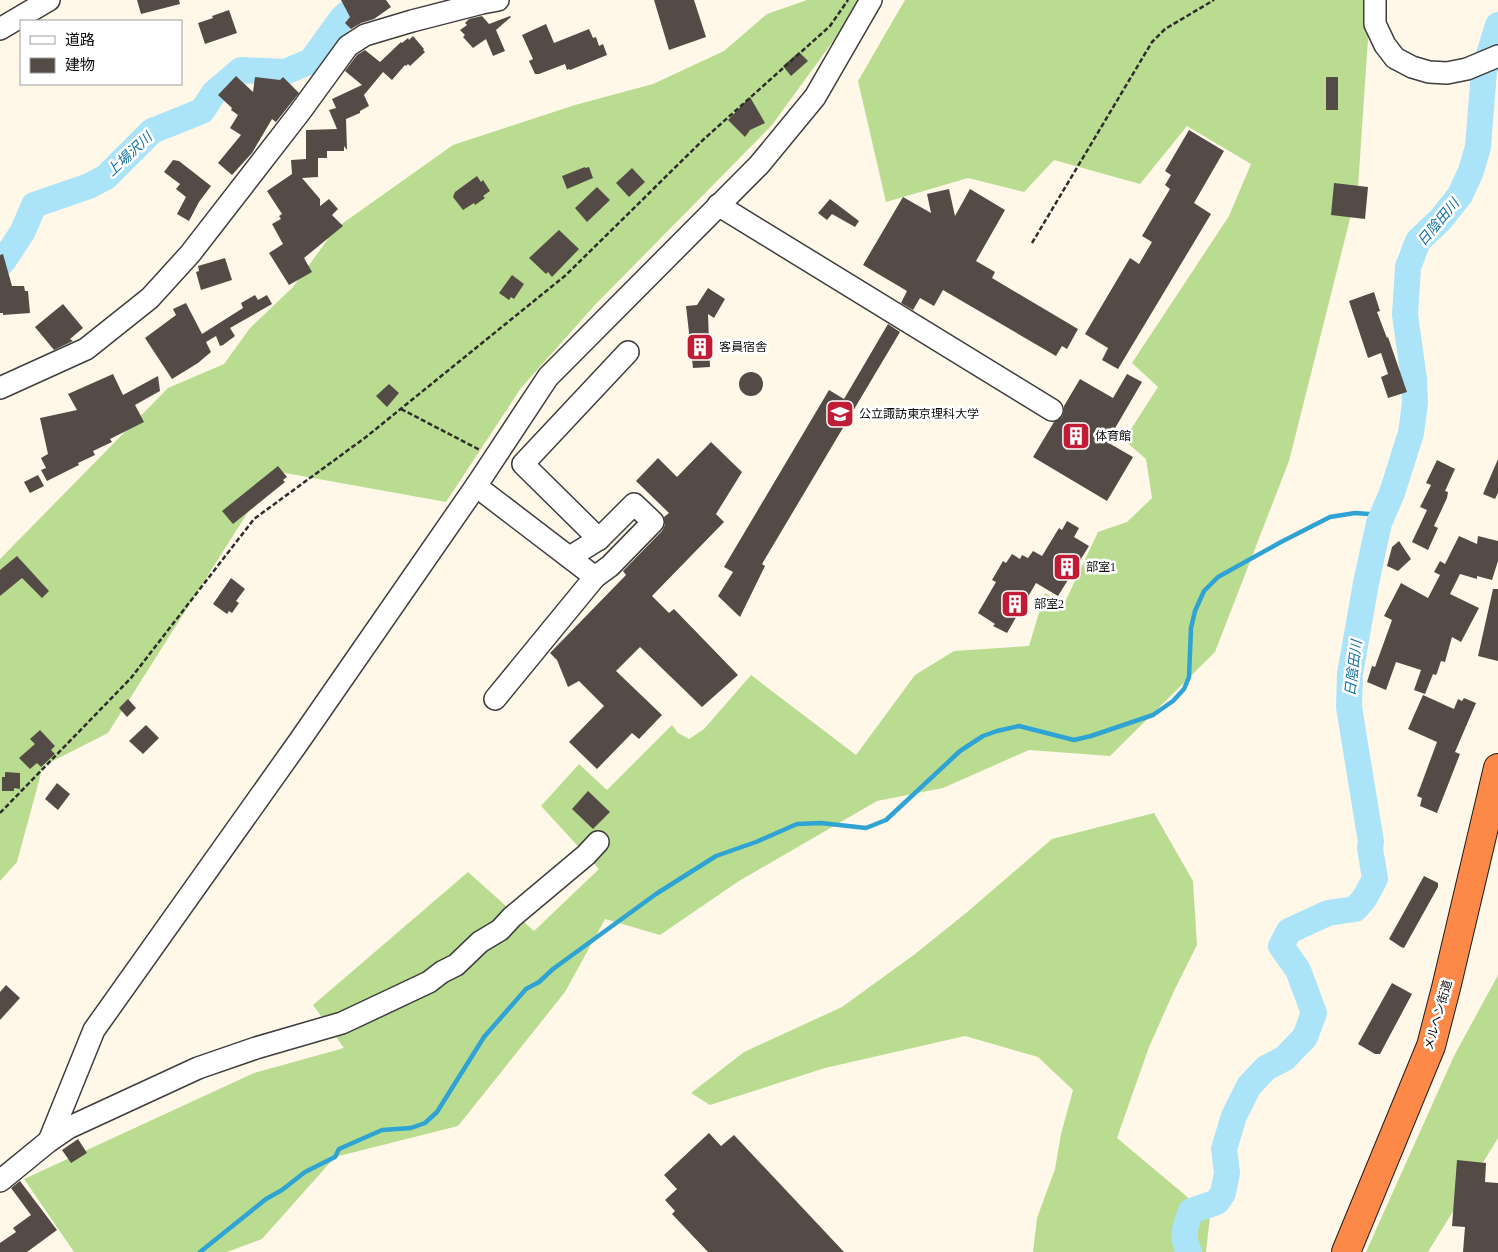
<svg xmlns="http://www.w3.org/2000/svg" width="1498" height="1252" viewBox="0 0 1498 1252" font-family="'Times New Roman','Noto Sans JP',serif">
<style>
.forest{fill:#badc90}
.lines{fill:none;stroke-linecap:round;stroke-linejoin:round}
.stream{stroke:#2ea3d4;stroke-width:4.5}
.river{stroke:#abe4f9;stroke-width:26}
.building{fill:#544b47}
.minor-casing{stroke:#3e3e3e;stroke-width:24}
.highway-casing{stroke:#1c1c1c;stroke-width:30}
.path{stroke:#2d2d2d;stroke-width:2.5;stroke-dasharray:5 2.5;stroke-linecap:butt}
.minor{stroke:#fff;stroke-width:21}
.highway{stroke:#fd8949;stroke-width:28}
.labels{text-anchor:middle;stroke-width:5;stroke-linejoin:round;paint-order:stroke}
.poi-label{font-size:12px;fill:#0b0b0b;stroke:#fff;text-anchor:start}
.street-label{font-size:12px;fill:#0b0b0b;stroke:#fff}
.water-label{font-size:14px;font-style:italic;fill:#0f71a2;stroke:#fff}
</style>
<rect width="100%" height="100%" fill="#fff8e9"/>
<!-- forest -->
<g class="forest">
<path d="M807 0H863L772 125 594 306 521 388 446 502 274 471 108 733 43 766 17 862 0 881V559L168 388 224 364 250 328 293 287 336 228 453 145 575 105 653 84 724 51 767 14Z"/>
<path d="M905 0H1367L1368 39 1358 187 1289 461 1215 652 1110 756 1029 750 943 788 877 801 739 881 660 935 605 919 565 992 458 1126 335 1157 262 1239 227 1252H74L24 1179 254 1073 344 1048 313 1005 468 872 534 931 599 869 541 806 579 764 607 790 672 725 678 733 689 739 704 729 751 675 856 755 915 675 954 651 1029 646 1045 593 1064 604 1098 532 1127 522 1152 498 1146 459 1124 440 1158 387 1132 363 1229 216 1251 164 1187 126 1140 184 1054 160 1024 192 968 178 886 202 858 81Z"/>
<path d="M1154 813 1193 881 1197 945 1174 991 1149 1047 1117 1138 1210 1216 1206 1252H1033L1037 1218 1055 1169 1061 1134 1073 1090 1038 1057 965 1036 825 1068 710 1105 691 1093 744 1052 842 1007 915 954 966 913 1052 839Z"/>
<path d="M1498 975V1138L1428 1252H1366L1454 1056Z"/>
</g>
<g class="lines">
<!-- stream -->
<path class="stream" d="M200 1252 266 1199 282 1190 305 1172 335 1157 339 1149 382 1130 411 1128 425 1123 437 1112 484 1037 526 989 539 982 553 969 656 894 716 856 756 842 797 824 821 823 866 828 886 820 960 751 983 736 997 731 1019 726 1074 740 1091 736 1153 715 1173 701 1184 689 1189 677 1191 628 1195 611 1204 591 1218 577 1281 542 1330 517 1355 513 1383 515"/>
<!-- river -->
<g class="river">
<path d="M0 264 4 260 23 231 34 205 89 186 106 177 152 131 202 111 214 93 241 70 285 72 311 61 342 18 364 0"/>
<path d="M1189 1252C1181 1235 1185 1228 1191 1211L1217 1202 1223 1193 1227 1173 1224 1149 1234 1116 1249 1086 1266 1068 1285 1058 1305 1037 1314 1013 1298 970 1281 946 1289 931 1328 913 1355 909 1364 899 1375 879 1370 848 1371 842 1349 707 1350 674 1366 583 1379 523 1392 493 1411 433 1415 403 1414 379 1405 315 1408 267 1418 241 1441 219 1460 195 1471 171 1478 147 1484 71 1498 25"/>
</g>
</g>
<!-- building -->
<g class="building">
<path d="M137 0H179L180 4 141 14Z"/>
<path d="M341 0H386L391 7 374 19 361 23 351 29 345 23 350 17Z"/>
<path d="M654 0H694L706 37 669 50Z"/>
<path d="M229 10 237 33 205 44 198 23 213 18 212 16Z"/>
<path d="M482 16 489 24 510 16 511 17 496 30 505 51 493 56 486 39 473 48 463 37 465 35 460 30 467 25 465 23 469 19Z"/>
<path d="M546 24 554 43 589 29 593 38 596 37 599 46 603 44 607 55 570 70 569 69 567 70 565 64 539 74H535L529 61 533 59 522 35Z"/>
<path d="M413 36 424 49 423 50 425 52 410 66 408 64 406 66 405 65 392 80 383 72 364 95 369 106 360 111V113L346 119 347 150 344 146V151H327V158H318V177L302 178 320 199V206L329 199 338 209 332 215 343 226 304 258 312 272 289 285 269 253 283 244 272 224 281 219 279 216 282 214 267 191 292 174 291 160 306 159V130L337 129 329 110 336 108 332 99 362 85 345 71 357 55 365 50 380 62 401 42 402 43 408 38 409 40Z"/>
<path d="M799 52 808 61 791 76 783 66Z"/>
<path d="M236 76 253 92 255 77 280 80 283 77 299 93 276 122 272 119 252 153 232 175 218 163 241 135 230 128 238 115 231 110 232 108 218 95Z"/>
<rect x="1326" y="77" width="12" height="33"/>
<path d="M750 97 765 123 750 130 745 137 728 120Z"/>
<path d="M1189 130 1224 151 1194 203 1211 214 1118 369 1102 360 1108 348 1085 334 1130 258 1139 264 1152 242 1142 236 1170 189 1165 185 1171 175 1165 171Z"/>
<path d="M173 160 179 161 211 186 199 202 189 221 177 214 186 197 176 189 180 184 164 172Z"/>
<path d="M585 167V168L589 167 593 178 567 189 562 176Z"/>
<path d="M632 168 645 182 629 197 616 183Z"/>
<path d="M477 176 481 182 483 180 490 191 483 196 485 198 475 205 474 203 463 210 453 197 455 192Z"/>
<path d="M1334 183 1368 187 1365 219 1331 215Z"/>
<path d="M597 187 610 200 587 222 575 208Z"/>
<path d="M949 189 955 216 970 189 1005 210 976 261 995 272 992 278 1078 329 1067 349 1062 346 1056 356 943 290 934 306 920 298 913 310 901 303 907 291 863 265 903 197 931 213 927 194Z"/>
<path d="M830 199 859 221 855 227 832 214 827 220 818 213Z"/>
<path d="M559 230 579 249 552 277 548 272 546 274 529 258Z"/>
<path d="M3 254 12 286H24L25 291H28L30 313 3 315V313H0V255Z"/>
<path d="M225 258 232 280 201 290 196 272 199 271 198 266Z"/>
<path d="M512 275 524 284 514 299 511 297 509 300 499 293Z"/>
<path d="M708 288 725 299 714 318 708 314 710 367 693 368 686 306 697 305Z"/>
<path d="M1374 292 1380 311 1377 312 1387 338 1388 337 1407 392 1388 398 1381 377 1388 374 1381 353 1368 358 1349 301Z"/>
<path d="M255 295 258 300 267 295 272 304 230 328 235 336 223 345 220 346 216 336 206 342 211 352 198 363 172 379 145 338 176 315 173 309 186 303 202 334 243 308 241 303Z"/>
<path d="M63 304 83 328 70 339 73 341 54 350 35 327Z"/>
<path d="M888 324 900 332 762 564 765 566 740 617 718 596 733 572 724 567 829 390 844 399Z"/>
<circle cx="751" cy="384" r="12"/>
<path d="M113 374 123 395 158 376 160 391 135 405 144 422 110 439 112 442 93 451 95 455 78 463 79 465 47 481 41 470 46 468 41 458 48 454 40 418 77 410 68 394Z"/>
<path d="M1127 374 1142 382 1107 442 1133 457 1107 501 1033 457 1054 422 1062 417 1064 411V406L1080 379 1113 398Z"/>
<path d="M389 384 399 393 387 407 376 396Z"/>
<path d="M711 442 742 472 716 514 724 522 652 596 669 613 674 609 738 675 702 707 640 647 616 671 662 715 639 739 632 733 597 769 569 742 604 706 579 681 568 687 557 660 550 653 626 575 623 571 662 531 665 525 664 517 669 513 636 481 658 458 677 477Z"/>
<path d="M1498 459V493L1495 499 1483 494Z"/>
<path d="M1437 460 1455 469 1445 491 1448 492 1447 498 1434 526 1438 528 1428 550 1412 542 1427 510 1420 507 1431 485 1426 483Z"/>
<path d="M278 466 287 477 283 480 285 482 233 524 222 511Z"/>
<path d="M38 475 44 486 30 493 24 482Z"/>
<path d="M1067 521 1079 528 1074 537 1089 546 1058 596 1036 583 1007 633 993 626 995 624 978 613 996 582 992 580 1003 561 1006 563 1012 554 1020 559 1022 555 1028 558 1033 551 1042 556 1059 528 1062 530Z"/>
<path d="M1459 536 1477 544 1478 536 1498 541V561L1492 580 1477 576V579L1460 574 1450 594 1479 608 1461 642 1452 637 1445 662 1441 661 1437 673 1436 675 1433 674 1425 694 1414 690 1421 670 1396 662 1386 690 1367 682 1372 666 1375 667 1392 620 1384 616 1401 583 1428 598 1440 575 1434 572 1440 561 1445 564Z"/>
<path d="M1399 541 1411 559 1398 571 1387 566 1392 547Z"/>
<path d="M17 556 49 591 42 598 22 578 0 596V570Z"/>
<path d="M231 578 245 589 236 601 239 603 232 613 229 611 227 614 213 604Z"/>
<path d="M1493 589H1498V661L1478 656Z"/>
<path d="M1423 695 1454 709 1458 699 1462 701 1464 698 1476 703 1455 752 1460 754 1437 813 1420 806 1422 798 1417 796 1437 742 1408 729Z"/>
<path d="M128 699 136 708 127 717 119 708Z"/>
<path d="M146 725 159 738 143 754 129 741Z"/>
<path d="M40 730 55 746 51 750 55 754 41 767 37 763 30 769 19 758 35 744 30 739Z"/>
<path d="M5 772 20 773V789L14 788V791H2V777H5Z"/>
<path d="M57 783 70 794 58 810 45 799Z"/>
<path d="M588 791 610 812 593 829 572 809Z"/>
<path d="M1424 876 1438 883V887L1404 948 1401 947 1389 939Z"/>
<path d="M1392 983 1412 994 1380 1054H1375L1358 1044Z"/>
<path d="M6 985 20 998 0 1020V992Z"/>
<path d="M709 1133 721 1146 734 1135 844 1252H708L672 1214 675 1211 665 1200 677 1189 664 1175Z"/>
<path d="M78 1139 87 1153 71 1163 62 1150Z"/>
<path d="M1457 1160 1486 1163 1485 1182 1498 1183V1252H1463L1465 1227 1452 1226Z"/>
<path d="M20 1181 57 1230 27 1252H0V1243L16 1232 13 1228 31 1215 11 1188Z"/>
</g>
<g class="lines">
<defs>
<g id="minor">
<path d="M1375 0V24L1385 45 1395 58 1412 67 1429 72 1447 73 1467 69 1498 56"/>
<path d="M0 29 49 0"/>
<path d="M718 205 1052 410"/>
<path d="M0 388 86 349 150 298 190 254 300 112 348 46 365 35 412 21 482 3 498 0"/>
<path d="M476 486 595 577"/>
<path d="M599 539 523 464 628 352"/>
<path d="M495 699 595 577 610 566 653 522 634 504 599 539 570 557"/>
<path d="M49 1141 94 1030 300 740 476 486 548 377 759 165 815 97 871 0"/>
<path d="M0 1181 49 1141 68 1128 198 1068 256 1048 342 1023 429 982 442 972 456 965 480 942 500 930 512 917 586 855 598 842"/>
</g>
<path id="highway" d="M1346 1252 1431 1046 1446 988 1498 768"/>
</defs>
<!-- minor casing -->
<use href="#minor" class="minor-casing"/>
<!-- highway casing -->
<use href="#highway" class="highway-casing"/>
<!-- path -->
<g class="path">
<path d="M1032 243 1152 42 1165 29 1214 0"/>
<path d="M401 409 480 450"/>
<path d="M0 813 131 678 254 519 366 437 566 275 704 139 830 26 848 0"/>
</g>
<!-- minor -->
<use href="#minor" class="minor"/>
<!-- highway -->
<use href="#highway" class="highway"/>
</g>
<!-- icons -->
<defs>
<symbol id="building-square" viewBox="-11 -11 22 22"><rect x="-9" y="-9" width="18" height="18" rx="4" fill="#c11c35" stroke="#fff"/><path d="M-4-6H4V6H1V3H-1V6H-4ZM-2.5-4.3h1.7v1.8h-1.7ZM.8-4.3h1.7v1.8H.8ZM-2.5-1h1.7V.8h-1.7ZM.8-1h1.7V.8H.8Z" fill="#fff"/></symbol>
<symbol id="university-square" viewBox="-11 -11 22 22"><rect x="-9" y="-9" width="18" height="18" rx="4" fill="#c11c35" stroke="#fff"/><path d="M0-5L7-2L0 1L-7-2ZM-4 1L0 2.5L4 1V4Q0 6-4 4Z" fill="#fff"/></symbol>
</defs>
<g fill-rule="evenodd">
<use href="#building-square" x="684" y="331" width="32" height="32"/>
<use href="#university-square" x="824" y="398" width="32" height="32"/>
<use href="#building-square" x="1060" y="420" width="32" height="32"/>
<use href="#building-square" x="1051" y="551" width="32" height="32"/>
<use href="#building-square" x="999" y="588" width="32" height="32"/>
</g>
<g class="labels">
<!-- poi labels -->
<g class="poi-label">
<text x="719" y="351">客員宿舎</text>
<text x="859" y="418">公立諏訪東京理科大学</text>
<text x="1095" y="440">体育館</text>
<text x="1086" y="571">部室1</text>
<text x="1034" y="608">部室2</text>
</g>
<!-- street labels -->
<g class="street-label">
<text transform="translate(1438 1015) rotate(-74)" y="4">メルヘン街道</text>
</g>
<!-- water labels -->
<g class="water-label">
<text transform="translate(129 154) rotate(-43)" y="5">上場沢川</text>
<text transform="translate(1438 222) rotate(-50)" y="5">日陰田川</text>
<text transform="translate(1353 668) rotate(-83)" y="5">日陰田川</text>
</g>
</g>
<!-- legend -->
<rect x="20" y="20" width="162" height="65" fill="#ffffff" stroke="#9d9d9d"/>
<rect x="30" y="36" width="25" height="8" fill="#ffffff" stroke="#9d9d9d"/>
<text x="65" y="45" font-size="15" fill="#0b0b0b">道路</text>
<rect x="30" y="58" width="25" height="15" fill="#544b47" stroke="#9d9d9d"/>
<text x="65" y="70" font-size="15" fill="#0b0b0b">建物</text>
</svg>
